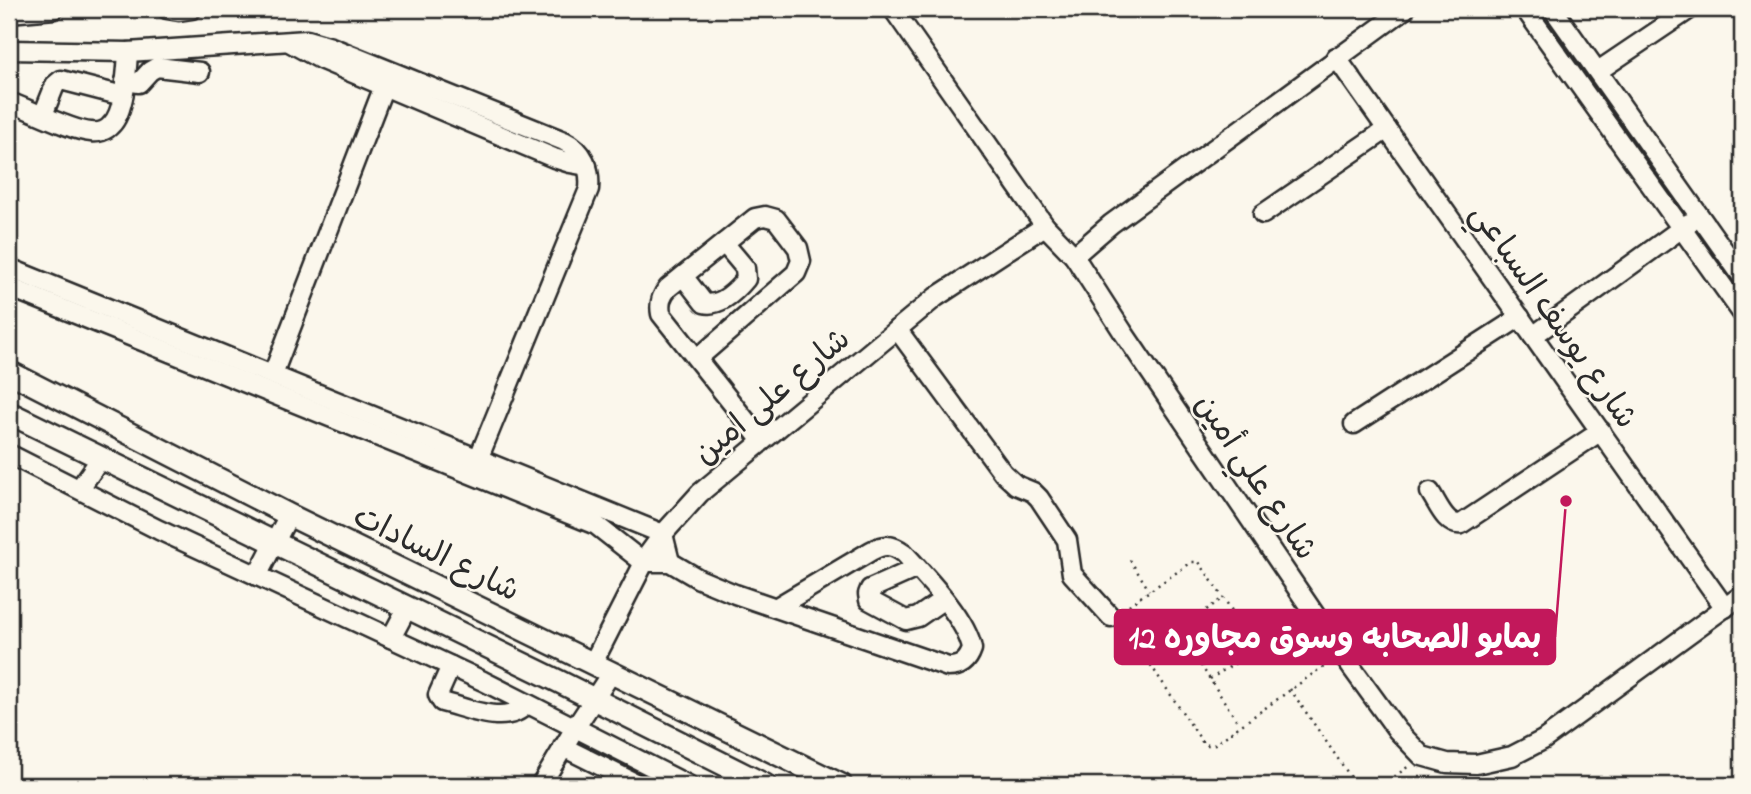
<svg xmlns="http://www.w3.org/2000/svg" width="1751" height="794" viewBox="0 0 1751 794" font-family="'Indie Flower','Playpen Sans Arabic',sans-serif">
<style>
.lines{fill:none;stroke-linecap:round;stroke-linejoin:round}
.minor-casing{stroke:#2b2b2b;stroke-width:23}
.major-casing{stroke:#2b2b2b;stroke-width:26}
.path{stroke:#2b2b2b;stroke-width:2.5;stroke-dasharray:2 5;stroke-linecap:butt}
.minor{stroke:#fbf7ec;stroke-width:18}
.major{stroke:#fbf7ec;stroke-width:21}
.labels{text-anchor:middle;stroke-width:5;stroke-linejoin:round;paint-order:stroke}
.street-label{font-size:32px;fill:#2b2b2b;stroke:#fbf7ec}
.leader{fill:none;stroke:#c2185b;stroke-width:2.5}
.callout-dot{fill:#c2185b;stroke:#fbf7ec;stroke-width:2.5}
.callout{fill:#c2185b;stroke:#c2185b;stroke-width:2.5}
.callout-label{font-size:33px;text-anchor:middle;font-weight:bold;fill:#fff}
</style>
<rect width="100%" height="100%" fill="#fbf7ec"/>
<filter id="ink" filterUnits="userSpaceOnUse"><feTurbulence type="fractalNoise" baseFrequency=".0143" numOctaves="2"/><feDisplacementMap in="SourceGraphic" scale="14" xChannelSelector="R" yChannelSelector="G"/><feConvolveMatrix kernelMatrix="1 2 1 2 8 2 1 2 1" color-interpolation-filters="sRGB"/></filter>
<g filter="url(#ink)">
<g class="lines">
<defs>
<g id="minor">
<path d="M167 9 179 11 192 9"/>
<path d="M893 9 1045 226 1074 256"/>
<path d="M1405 9 1111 224 1074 256 1123 332 1341 653 1397 730 1422 756 1447 763 1476 764 1512 756 1543 740 1742 595"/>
<path d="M1525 9 1742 313"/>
<path d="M1553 9 1742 276"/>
<path d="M9 13 54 9"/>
<path d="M291 43 322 60 554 158 570 163 587 166"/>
<path d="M9 50 128 52 307 40 331 47 564 141C583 150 591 168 589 189L479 457"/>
<path d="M1336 57 1725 608"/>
<path d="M1598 71 1690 9"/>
<path d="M125 81 139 83 150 71 157 67 200 72"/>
<path d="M9 102C29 109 72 131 91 132 98 133 106 131 111 125 125 112 127 70 128 52"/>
<path d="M43 115 55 85 61 80 123 96"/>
<path d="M1263 214 1387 129"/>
<path d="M9 268 663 534 670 562"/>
<path d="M683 276 704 303C720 307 736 291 746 279L745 268 724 243"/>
<path d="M9 287 596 525 643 562H670L699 579 735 594 948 667C961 667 968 661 972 649 967 619 924 575 904 553 892 544 883 544 871 551L777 607"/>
<path d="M897 329 1003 473 1016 485 1033 492 1039 498 1067 540 1072 574 1111 617"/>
<path d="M1533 336 1689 223"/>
<path d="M697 359 796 273 801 261 798 248 776 219 765 216 755 218 668 288C661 296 659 303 661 314L762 441"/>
<path d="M273 374 384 86"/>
<path d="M1354 424 1520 317"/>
<path d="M9 454 159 530 483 681 688 785"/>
<path d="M80 488 101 458"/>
<path d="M1430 492C1438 504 1446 526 1461 524L1601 431"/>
<path d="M917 568 870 589 868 594 869 600 906 620 918 617 944 599"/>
<path d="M257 576 289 515"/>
<path d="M391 638 407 608"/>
<path d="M593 663 649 553 663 534 700 493 936 297 1045 226"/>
<path d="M451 666 438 695 442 702C468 708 506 727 527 704"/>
<path d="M563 747 639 785"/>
<path d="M541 785 575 728 612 672"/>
</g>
<g id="major">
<path d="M9 372 289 515 841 785"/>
<path d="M9 413 560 682 765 785"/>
</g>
</defs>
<!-- minor casing -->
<use href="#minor" class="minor-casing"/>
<!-- major casing -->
<use href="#major" class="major-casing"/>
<!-- path -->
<g class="path">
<path d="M1130 560 1149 590"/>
<path d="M1123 609 1192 562H1199L1258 649"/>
<path d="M1119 628 1134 647 1144 655 1203 743 1208 745 1215 744 1328 663"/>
<path d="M1178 630 1239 724"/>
<path d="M1144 655 1223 598"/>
<path d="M1210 679 1283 633"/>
<path d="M1290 689 1356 785"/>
<path d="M710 785 714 777"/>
<path d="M1383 785 1409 766"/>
</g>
<!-- minor -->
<use href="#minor" class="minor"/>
<!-- major -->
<use href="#major" class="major"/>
</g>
</g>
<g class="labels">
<!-- street labels -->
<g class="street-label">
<text transform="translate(1555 315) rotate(55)" y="11">شارع يوسف السباعي</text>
<text transform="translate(771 395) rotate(-40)" y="11">شارع على امين</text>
<text transform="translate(1257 476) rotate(56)" y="11">شارع علي أمين</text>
<text transform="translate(437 552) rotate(26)" y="11">شارع السادات</text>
</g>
</g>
<!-- callouts -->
<path class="leader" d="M1566 501L1555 637"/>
<circle class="callout-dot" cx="1566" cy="501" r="7"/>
<rect class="callout" x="1115" y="610" width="440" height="54" rx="7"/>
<g class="callout-label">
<text x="1335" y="648">بمايو الصحابه وسوق مجاوره 12</text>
</g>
<!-- margin -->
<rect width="1751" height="794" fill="none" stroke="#fbf7ec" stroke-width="35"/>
<rect x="18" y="18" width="1716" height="759" fill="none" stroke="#2b2b2b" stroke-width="2.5" filter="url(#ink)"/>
</svg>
